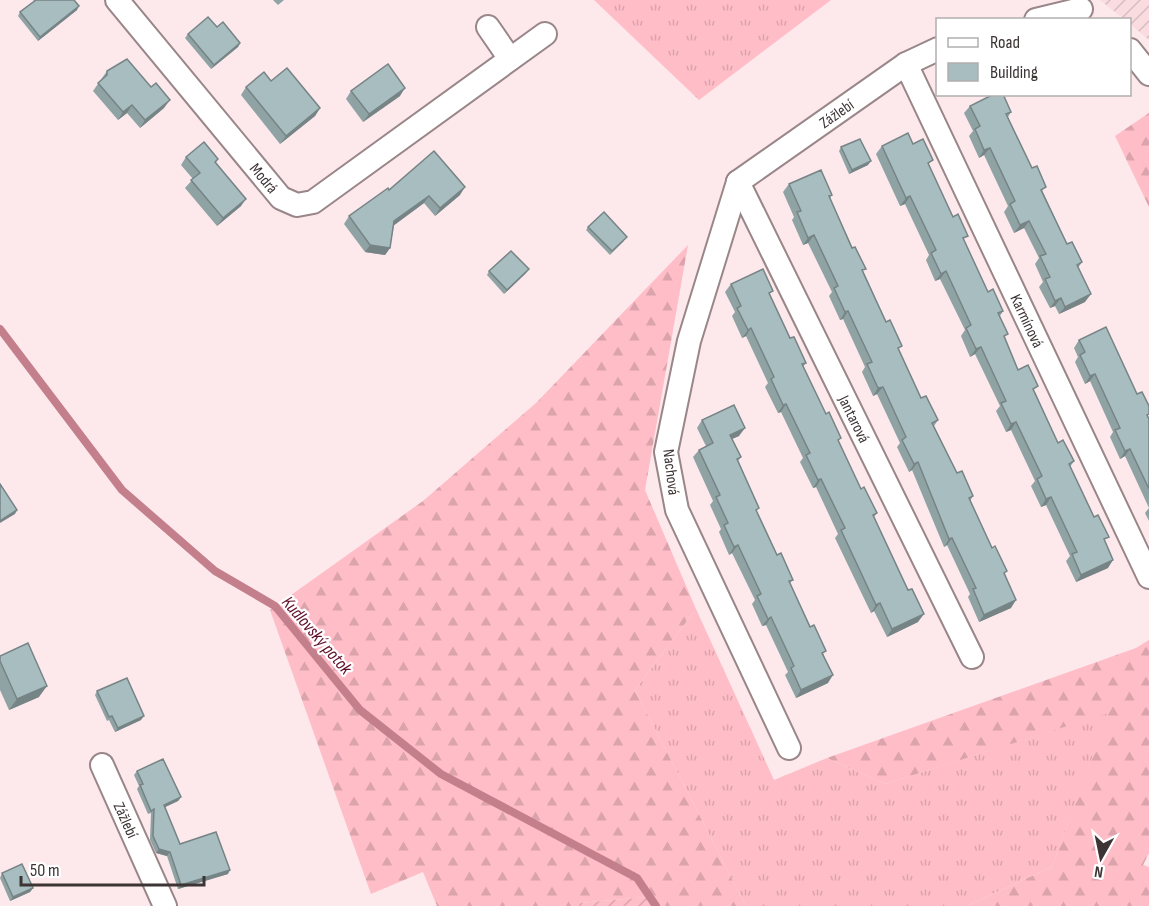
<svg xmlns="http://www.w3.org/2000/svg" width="1149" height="906" viewBox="0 0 1149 906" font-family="'Sofia Sans Condensed',sans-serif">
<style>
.industrial{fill:url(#industrial-furrows)}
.grass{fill:url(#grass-tufts)}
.forest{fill:url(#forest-firs)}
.garden{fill:url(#garden-furrows)}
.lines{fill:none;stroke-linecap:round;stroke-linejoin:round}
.stream{stroke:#c47f8c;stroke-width:8}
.street-casing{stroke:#998689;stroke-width:26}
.street{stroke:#fff;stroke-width:22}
.wall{fill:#90a3a4}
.shaded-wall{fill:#768486}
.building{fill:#a8bdbf;stroke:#768486;stroke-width:1.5}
.labels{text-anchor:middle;stroke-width:4.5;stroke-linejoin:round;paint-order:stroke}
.street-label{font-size:16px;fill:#3c3435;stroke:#fff}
.water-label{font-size:18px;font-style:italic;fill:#600d29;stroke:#fff}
</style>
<defs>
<pattern id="industrial-furrows" width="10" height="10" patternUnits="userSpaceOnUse" patternTransform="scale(1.5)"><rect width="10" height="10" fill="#f9dbe0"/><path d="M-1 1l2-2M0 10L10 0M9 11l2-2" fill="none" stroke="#d6bdc1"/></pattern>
<pattern id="grass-tufts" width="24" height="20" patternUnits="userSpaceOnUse" patternTransform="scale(1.5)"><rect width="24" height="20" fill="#ffbdc8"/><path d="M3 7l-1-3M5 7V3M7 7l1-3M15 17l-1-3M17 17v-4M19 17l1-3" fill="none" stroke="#dba3ac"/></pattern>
<pattern id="forest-firs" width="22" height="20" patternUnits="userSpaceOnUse" patternTransform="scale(1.5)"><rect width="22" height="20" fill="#ffbdc8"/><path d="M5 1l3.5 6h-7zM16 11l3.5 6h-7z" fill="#dba3ac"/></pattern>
<pattern id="garden-furrows" width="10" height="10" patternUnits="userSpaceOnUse" patternTransform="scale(1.5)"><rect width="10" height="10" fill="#ffbdc8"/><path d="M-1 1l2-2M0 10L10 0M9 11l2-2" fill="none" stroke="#dba3ac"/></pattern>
</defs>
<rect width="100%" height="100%" fill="#fde8eb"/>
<!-- industrial -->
<path class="industrial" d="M1100 0H1149V40L1130 24V20L1124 19Z"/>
<!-- grass -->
<g class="grass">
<path d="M594 0H831L699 100Z"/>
<path d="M696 609 774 780 827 758 885 784 1109 712 1052 867 966 906H746L635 690Z"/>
</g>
<!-- forest -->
<g class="forest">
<path d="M1149 113V207L1115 136Z"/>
<path d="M688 245 645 490 696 609 635 690 746 906H647V897L579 903V906H437L423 872 371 894 270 610 423 501 536 403Z"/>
<path d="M1149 640V853L1143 865 1149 867V906H966L1052 867 1108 713 885 784 827 758 1136 648Z"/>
</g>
<!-- garden -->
<path class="garden" d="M647 897V906H579V903Z"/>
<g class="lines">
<!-- stream -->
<path class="stream" d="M0 329 122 490 215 571 275 606 360 710 441 774 637 878 656 906"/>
<defs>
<g id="street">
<path id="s1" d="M117 0 281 198 297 205 313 202 545 34"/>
<path d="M1036 20 1081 9"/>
<path d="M488 27 510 59"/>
<path d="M1130 50 1149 74"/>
<path id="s2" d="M906 64 1149 577"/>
<path d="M738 182 689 341 666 452 677 510 789 748"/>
<path id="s3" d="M738 182 972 657"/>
<path id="s4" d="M738 182 906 64 938 49"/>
<path id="s5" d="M102 765 165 906"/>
</g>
</defs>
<!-- street casing -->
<use href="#street" class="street-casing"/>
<!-- street -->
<use href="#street" class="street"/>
</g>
<!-- wall -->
<g class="wall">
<path d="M33 0H74L77 10 38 41 18 16 20 12 34 1Z"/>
<path d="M273 0H284L278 5Z"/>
<path d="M217 27 240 43 238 47 211 69 185 38 188 34Z"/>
<path d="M107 71 164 108 140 128 127 113 118 120 93 91Z"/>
<path d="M271 81 320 108 315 116 280 144 241 95 246 87Z"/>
<path d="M351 91 400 96 363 122 346 99Z"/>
<path d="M970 106 1011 112 1008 117 1043 192 1067 244 1082 262 1078 268 1085 302 1059 314 1055 306 1050 308 1039 287 1043 282 1035 264 1039 258 1024 228 1014 233 1004 212 1008 206 984 155 979 158 969 136 973 131 964 113Z"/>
<path d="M913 144 929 166 988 292 1003 311 1000 316 1005 338 1018 370 1035 392 1058 443 1074 461 1070 467 1105 542 1108 568 1076 582 1066 561 1070 556 1046 505 1041 507 1031 486 1035 481 1011 430 1006 432 996 411 1000 406 975 354 970 357 961 336 965 330 940 279 935 281 926 260 929 255 905 204 900 206 876 154 882 146Z"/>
<path d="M841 147 868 165 849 174 839 151Z"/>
<path d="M186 157 218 159 216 162 241 206 217 226 185 188 193 179 181 165Z"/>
<path d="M789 184 832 195 830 198 921 398 938 420 934 426 957 473 973 496 970 501 1005 574 1011 608 979 622 968 597 970 594 947 545 944 547 912 470 909 472 897 447 900 443 877 394 873 396 862 372 865 367 843 319 840 320 829 296 832 292 808 243 803 245 792 220 794 217 783 192Z"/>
<path d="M389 190 460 195 435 216 424 203 394 225 390 248 385 255 365 252 344 224 349 216Z"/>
<path d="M588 227 624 241 610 255 586 230Z"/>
<path d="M489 271 526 273 504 294 487 275Z"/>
<path d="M731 284 770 295 790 338 806 363 803 367 861 489 877 513 874 517 918 622 887 637 874 611 871 613 835 538 838 534 816 487 813 488 800 462 803 458 781 412 778 413 765 387 768 383 746 336 742 338 732 316 735 312 725 292Z"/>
<path d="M1079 340 1149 419V521L1145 513 1149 508 1125 456 1120 459 1110 437 1113 432 1090 381 1085 384 1075 362 1078 357 1074 348Z"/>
<path d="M702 420 739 436 732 439 741 457 738 461 757 512 777 555 793 580 790 583 824 655 828 683 796 698 785 675 788 672 766 625 762 626 752 604 755 600 732 553 729 555 719 532 721 529 710 505 713 501 693 457 699 450 706 446 697 428Z"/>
<path d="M0 656 39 697 9 710 0 690Z"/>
<path d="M97 691 141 720 115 732 109 720 107 721 95 695Z"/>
<path d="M137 771 181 797 178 801 165 807 180 844 228 874 178 889 167 856 156 853 150 840 151 813 148 814 137 789 139 786 134 775Z"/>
<path d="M2 873 33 888 30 892 10 901 0 878Z"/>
</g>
<!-- shaded-wall -->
<g class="shaded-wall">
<path d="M79 6 77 10 38 41 40 37Z"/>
<path d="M240 43 238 47 211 69 214 65Z"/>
<path d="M405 88 400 96 363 122 369 114Z"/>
<path d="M170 100 164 108 140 128 145 120Z"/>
<path d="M132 105 127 113 118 120 123 112Z"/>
<path d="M320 108 315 116 280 144 286 136Z"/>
<path d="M990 148 984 155 979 158 984 150Z"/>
<path d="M871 161 868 165 849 174 852 170Z"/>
<path d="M465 187 460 195 435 216 440 208Z"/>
<path d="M429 196 424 203 389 229 394 221Z"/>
<path d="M910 196 905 204 900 206 906 198Z"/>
<path d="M246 199 241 206 217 226 223 218Z"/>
<path d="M1029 221 1024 228 1014 233 1020 225Z"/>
<path d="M814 235 808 243 803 245 808 238Z"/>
<path d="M370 245 390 248 385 255 365 252Z"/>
<path d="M529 269 526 273 504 294 507 290Z"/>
<path d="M946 271 940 279 935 281 941 274Z"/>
<path d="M1091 294 1085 302 1059 314 1065 307Z"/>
<path d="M1061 298 1055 306 1050 308 1055 301Z"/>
<path d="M848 311 843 319 840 320 845 312Z"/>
<path d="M751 328 746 336 742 338 748 330Z"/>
<path d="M981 347 975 354 970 357 976 349Z"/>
<path d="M1095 374 1090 381 1085 384 1090 376Z"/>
<path d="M883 387 877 394 873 396 878 388Z"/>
<path d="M786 404 781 412 778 413 783 405Z"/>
<path d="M1016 422 1011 430 1006 432 1011 424Z"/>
<path d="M745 428 739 436 725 442 730 435Z"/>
<path d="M1130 449 1125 456 1120 459 1125 451Z"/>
<path d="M918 462 912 470 909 472 914 464Z"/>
<path d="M821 479 816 487 813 488 818 480Z"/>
<path d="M1051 497 1046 505 1041 507 1046 499Z"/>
<path d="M17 510 15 514 0 523V521Z"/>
<path d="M952 538 947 545 944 547 949 539Z"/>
<path d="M738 545 732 553 729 555 734 547Z"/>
<path d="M1113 560 1108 568 1076 582 1081 575Z"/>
<path d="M1016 600 1011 608 979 622 984 615Z"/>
<path d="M880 603 874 611 871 613 876 605Z"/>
<path d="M924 614 918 622 887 637 892 629Z"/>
<path d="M771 617 766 625 762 626 768 619Z"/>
<path d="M833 675 828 683 796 698 801 690Z"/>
<path d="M47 686 39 697 9 710 17 699Z"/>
<path d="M144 716 141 720 115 732 118 728Z"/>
<path d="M181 797 178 801 161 809 164 805Z"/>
<path d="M159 849 170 852 167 856 156 853Z"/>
<path d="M230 870 228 874 178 889 181 885Z"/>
<path d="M33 888 30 892 10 901 13 897Z"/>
</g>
<!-- building -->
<g class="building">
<path d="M36 0H74L79 6 40 37 20 12Z"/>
<path d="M208 17 217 27 223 22 240 43 214 65 188 34Z"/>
<path d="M127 59 151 87 156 83 170 100 145 120 132 105 123 112 98 83 107 75V71Z"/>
<path d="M388 64 405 88 369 114 351 91Z"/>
<path d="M287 68 320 108 286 136 246 87 264 72 271 81Z"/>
<path d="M994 94H1003L1011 112 1006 114 1032 168 1037 166 1046 187 1041 190 1067 244 1072 242 1082 262 1077 265 1091 294 1065 307 1061 298 1055 301 1045 279 1050 277 1040 256 1046 254 1029 221 1020 225 1010 204 1015 201 990 148 984 150 975 129 980 126 970 106Z"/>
<path d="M908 133 913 144 923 139 933 160 928 163 953 217 958 214 968 236 963 238 988 292 993 289 1003 311 998 313 1008 334 1004 336 1018 370 1028 365 1038 386 1033 389 1058 443 1063 440 1074 461 1069 464 1094 517 1098 515 1109 537 1104 539 1113 560 1081 575 1072 554 1077 552 1051 497 1046 499 1037 479 1042 476 1016 422 1011 424 1001 403 1006 401 981 347 976 349 966 328 971 325 946 271 941 274 931 253 936 250 910 196 906 198 882 146Z"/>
<path d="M860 139 871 161 852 170 841 147Z"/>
<path d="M204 142 218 159 215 162 246 199 223 218 191 180 200 173 186 157Z"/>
<path d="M434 151 465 187 440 208 429 196 394 221 390 248 370 245 349 216 388 188 389 190Z"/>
<path d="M821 170 832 195 829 196 852 248 855 247 866 269 862 270 886 322 890 320 902 346 898 348 921 398 926 396 938 420 932 423 957 473 962 471 973 496 969 498 992 548 995 546 1007 571 1004 573 1016 600 984 615 973 589 976 588 952 538 949 539 918 462 914 464 902 440 906 437 883 387 878 388 867 364 872 362 848 311 845 312 834 288 838 286 814 235 808 238 797 212 801 211 789 184Z"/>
<path d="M604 212 627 237 612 251 588 227Z"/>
<path d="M511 251 529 269 507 290 489 271Z"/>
<path d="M763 269 773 291 769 293 790 338 794 337 806 363 802 364 826 414 829 412 841 438 838 440 861 489 864 487 877 513 873 515 908 590 912 589 924 614 892 629 880 603 876 605 841 530 845 528 821 479 818 480 806 455 810 453 786 404 783 405 771 379 774 377 751 328 748 330 737 308 741 306 731 284Z"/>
<path d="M1106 327 1137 394 1142 392 1149 406V414L1147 415 1149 419V489L1130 449 1125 451 1115 430 1120 428 1095 374 1090 376 1080 355 1085 352 1079 340Z"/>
<path d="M734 405 745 428 730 435 741 457 737 459 759 508 756 510 777 555 781 553 793 580 789 581 810 627 814 625 826 651 822 653 833 675 801 690 791 668 794 666 771 617 768 619 757 596 761 594 738 545 734 547 724 525 728 523 716 497 720 495 699 450 713 443 702 420Z"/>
<path d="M0 484 17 510 0 521Z"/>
<path d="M28 643 47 686 17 699 0 661V656Z"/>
<path d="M127 678 144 716 118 728 112 716 109 717 97 691Z"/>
<path d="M163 759 181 797 164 805 180 844 216 832 230 870 181 885 170 852 159 849 153 836 154 809 151 811 140 785 143 784 137 771Z"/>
<path d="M22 864 33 888 13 897 2 873Z"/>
</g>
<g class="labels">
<!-- street labels -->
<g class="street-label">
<text dy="6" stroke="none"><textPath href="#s4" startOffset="120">Zážlebí</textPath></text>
<text dy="6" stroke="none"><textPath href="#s1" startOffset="231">Modrá</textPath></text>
<text dy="6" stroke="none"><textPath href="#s2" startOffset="284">Karmínová</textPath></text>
<text dy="6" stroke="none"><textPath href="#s3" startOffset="264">Jantarová</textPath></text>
<text transform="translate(672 472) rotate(83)" y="6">Nachová</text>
<text dy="6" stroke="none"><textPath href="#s5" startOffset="60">Zážlebí</textPath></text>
</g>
<!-- water labels -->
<g class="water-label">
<text transform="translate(317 635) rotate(49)" y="6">Kudlovský potok</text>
</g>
</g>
<!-- legend -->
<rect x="936" y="18" width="195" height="78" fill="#ffffff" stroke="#b1aeae" stroke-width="1.5"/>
<rect x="948" y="38" width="30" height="9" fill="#ffffff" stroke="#b1aeae" stroke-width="1.5"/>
<text x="990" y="48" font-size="18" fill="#3c3435">Road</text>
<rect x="948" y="63" width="30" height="18" fill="#a8bdbf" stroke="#b1aeae" stroke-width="1.5"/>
<text x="990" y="78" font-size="18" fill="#3c3435">Building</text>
<!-- north arrow -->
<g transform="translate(1101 858) rotate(189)" stroke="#ffffff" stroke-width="4.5" paint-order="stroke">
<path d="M0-4.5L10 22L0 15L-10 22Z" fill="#3c3435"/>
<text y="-9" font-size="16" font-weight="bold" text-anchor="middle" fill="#3c3435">N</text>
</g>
<!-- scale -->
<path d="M21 876v9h183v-9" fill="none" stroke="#3c3435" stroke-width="3"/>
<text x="30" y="876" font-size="18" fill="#3c3435" stroke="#ffffff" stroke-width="4.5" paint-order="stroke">50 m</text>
</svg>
